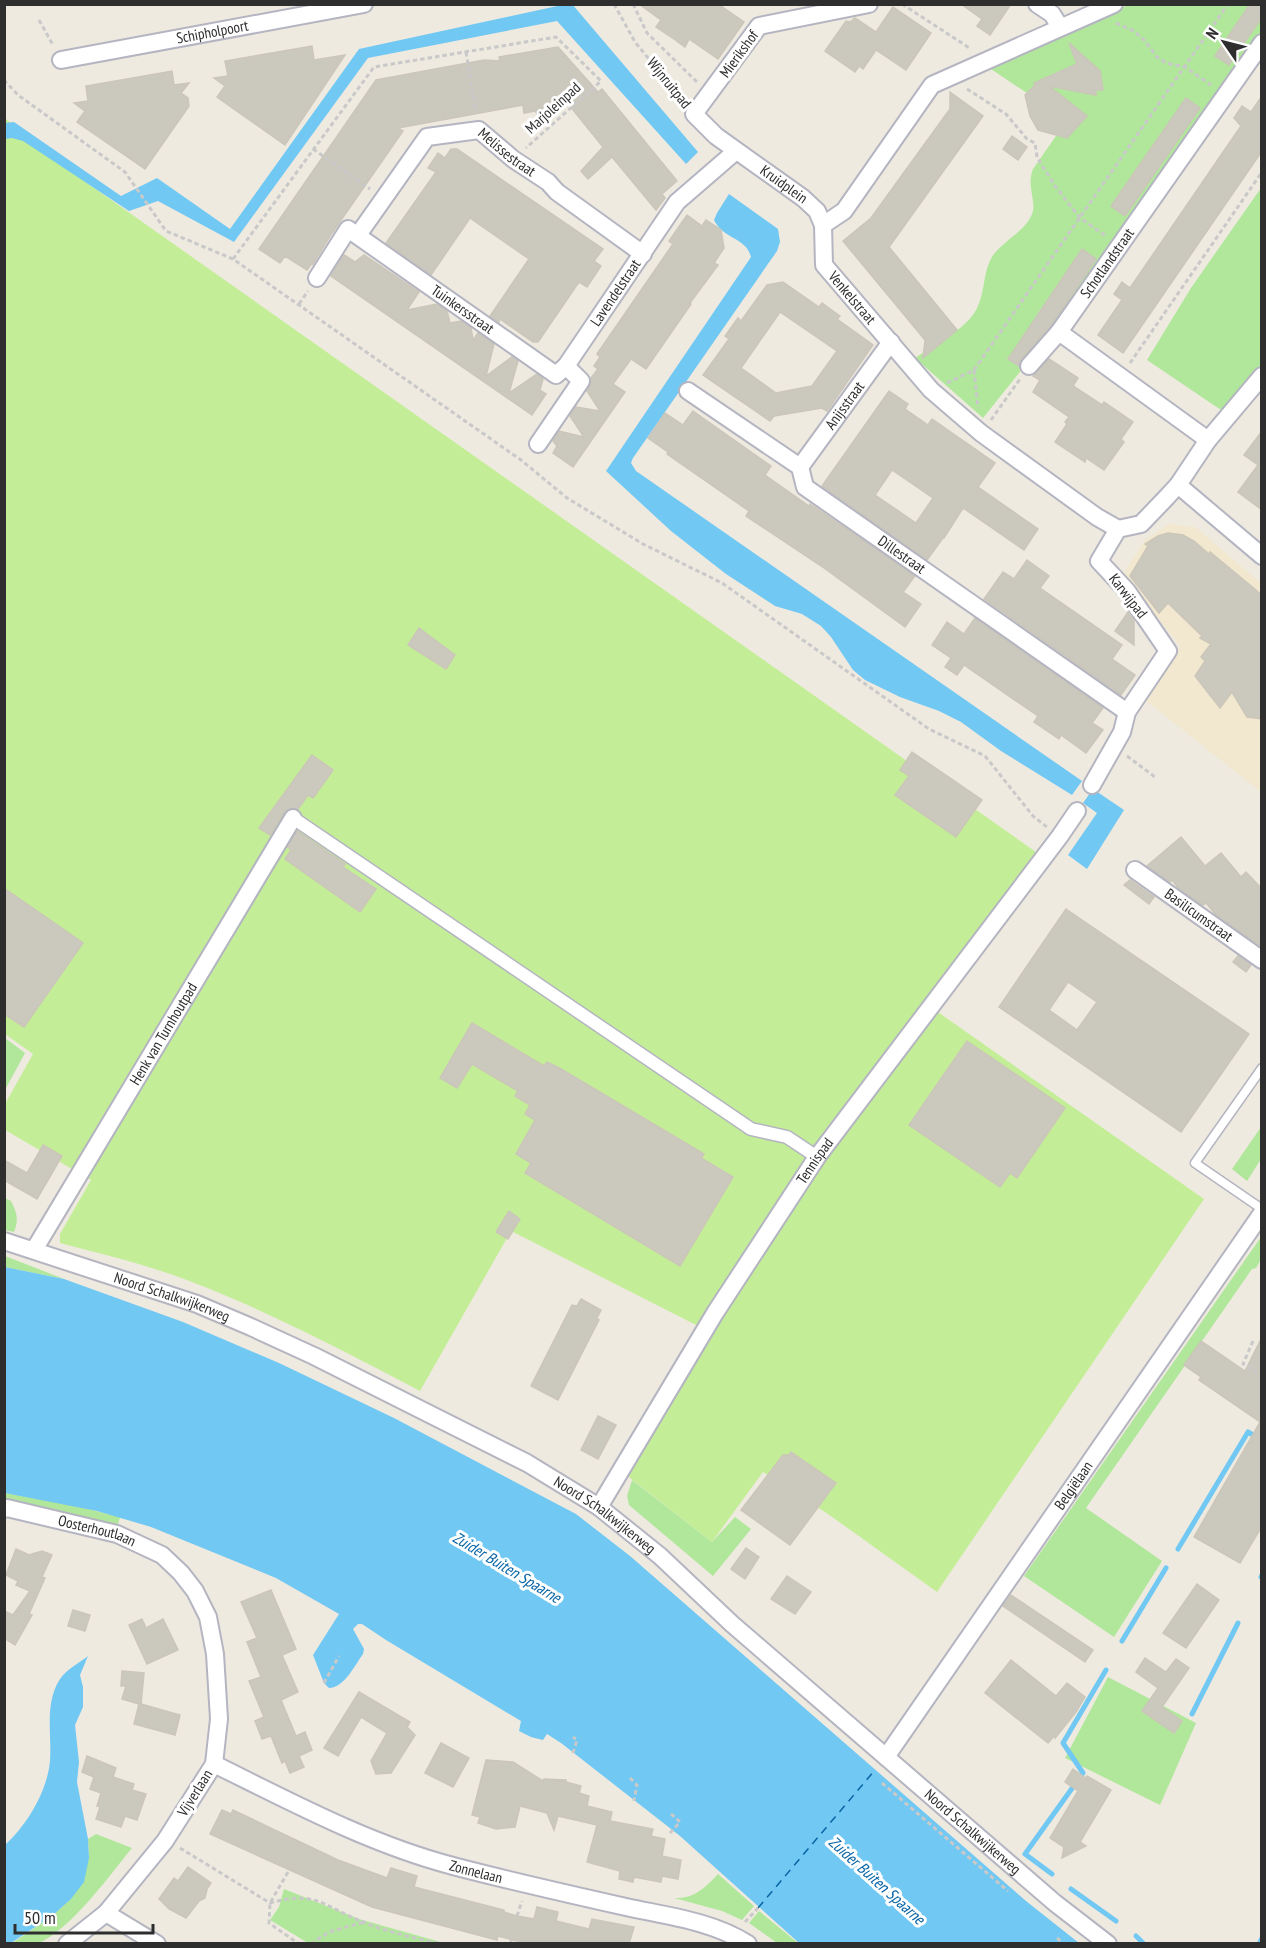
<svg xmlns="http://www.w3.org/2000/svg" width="1266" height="1948" viewBox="0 0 1266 1948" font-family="'PT Sans Narrow',sans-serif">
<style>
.education{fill:#f1e8cf}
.green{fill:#b0e79b}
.pitch{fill:#c3ee97}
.water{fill:#71c8f3}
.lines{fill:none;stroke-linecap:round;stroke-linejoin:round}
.stream{stroke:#71c8f3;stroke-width:5}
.ferry{stroke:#0965a6;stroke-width:1.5;stroke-dasharray:8 6;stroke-linecap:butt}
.building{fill:#cbc8be;stroke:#cbc6b9;stroke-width:1.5;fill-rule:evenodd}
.service-casing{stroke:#b4b5c1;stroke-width:11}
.pedestrian-casing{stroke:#b4b5c1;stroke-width:15}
.minor-casing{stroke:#b4b5c1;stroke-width:20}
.path{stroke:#c9c9c9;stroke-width:3;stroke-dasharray:4.5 3;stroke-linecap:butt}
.service{stroke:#fff;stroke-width:8}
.pedestrian{stroke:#fff;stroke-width:12}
.minor{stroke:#fff;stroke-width:16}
.labels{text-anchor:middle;stroke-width:6;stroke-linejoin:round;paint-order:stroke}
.street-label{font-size:15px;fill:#2e2e2e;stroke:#fff}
.water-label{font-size:16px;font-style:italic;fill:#0965a6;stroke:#fff}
</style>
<rect width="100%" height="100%" fill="#efeae0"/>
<!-- education -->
<path class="education" d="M1169 524 1195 527 1261 583V792L1145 700 1180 646 1123 574 1145 540Z"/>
<!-- green -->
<g class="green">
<path d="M1128 5H1261V32L1064 317 983 418 915 358C933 346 966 329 976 310 986 293 982 270 994 254 1005 240 1026 230 1032 214 1037 201 1026 187 1033 169L1067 120 988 67Z"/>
<path d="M1261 188V367L1224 412 1147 360 1191 288Z"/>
<path d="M5 1038 25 1053 5 1090Z"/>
<path d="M1261 1127V1159L1247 1181 1232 1169Z"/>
<path d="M5 1198 11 1201C17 1213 19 1219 14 1232L5 1230Z"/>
<path d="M1261 1237V1259L1256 1268 1252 1269 1086 1508 1162 1561 1114 1637 1024 1576Z"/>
<path d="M4 1256H5L64 1279 5 1267Z"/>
<path d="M632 1480 712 1542 735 1517 751 1529 713 1576 629 1505 627 1496Z"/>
<path d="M4 1493 56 1501 120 1517 116 1532 5 1505Z"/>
<path d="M1108 1677 1196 1723 1160 1805 1065 1758Z"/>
<path d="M96 1834 132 1848C110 1875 71 1929 39 1943 32 1946 19 1943 11 1944L52 1916 71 1899 89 1858 88 1839Z"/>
<path d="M718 1874 754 1906 742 1920 722 1911 674 1898C694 1899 705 1888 718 1874Z"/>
<path d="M284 1889 359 1919 444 1943H308L270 1920 279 1907Z"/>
<path d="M759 1911 798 1943H777L749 1923Z"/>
</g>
<!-- pitch -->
<path class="pitch" d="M5 118 46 154 1043 857 935 1010 1204 1199 937 1592 828 1514 763 1472 712 1542 616 1467 700 1327 511 1231 420 1391C346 1352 270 1312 192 1282 149 1265 105 1255 60 1243V1234L91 1180 5 1130V1104L33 1054 5 1034Z"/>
<!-- water -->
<g class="water">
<path d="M572 4 698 152 686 164 557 21 368 58 234 242 158 201 129 211 23 141 12 138 5 139V123L14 122 121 196 157 178 230 229 359 49 562 5Z"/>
<path d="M729 194 778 229 780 242 777 251 633 458 631 463 636 471 1082 781 1072 795 1001 751 961 722 939 711 900 697 865 680 853 670 831 637 821 626 802 614 775 606 726 574 671 531 606 471 751 257C746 237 724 240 714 220L717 213Z"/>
<path d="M1093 789 1124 810 1087 869 1068 855 1097 813 1083 803Z"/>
<path d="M5 1267 64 1279 183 1322 279 1363 394 1418 576 1514 630 1556 1026 1901 1079 1943H799L680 1836 561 1743 547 1734 543 1740 531 1737 519 1731 521 1721 386 1640 362 1624H358L353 1629 364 1649 363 1654C355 1665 344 1688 329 1688L324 1683 313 1655 339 1614 276 1578 151 1527 97 1511 5 1493Z"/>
<path d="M88 1656 80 1675 83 1687V1707L75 1725 79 1762 77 1782 88 1839 89 1858 84 1882 71 1899 52 1916 11 1943H5V1845C27 1825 47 1792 50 1761 52 1734 44 1704 60 1679 66 1670 79 1663 88 1656Z"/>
</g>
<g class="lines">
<!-- stream -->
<g class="stream">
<path d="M1178 1549 1248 1432 1258 1438"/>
<path d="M1261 1577 1262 1575"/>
<path d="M1122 1641 1166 1568"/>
<path d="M1192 1714 1238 1623"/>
<path d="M1052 1874 1025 1854 1083 1773 1063 1743 1106 1670"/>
<path d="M1071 1889 1116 1921"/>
<path d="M1136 1936 1144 1944"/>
<path d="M1259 1944 1262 1938"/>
</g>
<!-- ferry -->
<path class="ferry" d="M758 1908 875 1770"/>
</g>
<!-- building -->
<g class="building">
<path d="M639 4H718L744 22 718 59 689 39 685 47 674 39 656 27 661 20Z"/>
<path d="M961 4H1011L990 35 977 26 982 19Z"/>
<path d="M1250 4H1262V17L1229 65 1215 56Z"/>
<path d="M893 7 931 33 906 70 876 50 863 69 859 66 855 72 825 51 846 21 850 22 855 18 876 32Z"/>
<path d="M1069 43 1100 71 1103 90H1096V95L1049 86 1087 116 1067 138 1038 130 1030 116 1025 95 1036 84 1034 83 1077 64Z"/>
<path d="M312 46 314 60 345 55 285 145 217 97 225 86 214 78 228 76 225 61Z"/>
<path d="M558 47 598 92 602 89 677 181 662 194 665 198 656 210 612 157 588 179 581 171 603 147 565 100 542 120 535 111 524 113 523 105 398 128 403 131 330 236 313 264 312 263 307 270 285 256 280 263 259 249 376 80 484 60 500 61 499 57Z"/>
<path d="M172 71 174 85 189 83 181 93 188 98 189 106 145 169 77 122 85 111 74 103 88 101 86 86Z"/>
<path d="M950 92 983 116 889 247 957 330 923 358 925 340 843 241 871 218 905 171 950 109Z"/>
<path d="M1262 96V151L1123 353 1098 335 1122 300 1114 294 1122 282 1130 288 1241 126 1234 118 1242 106 1251 112Z"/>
<path d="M1186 98 1200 108 1125 216 1111 206Z"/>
<path d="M1012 136 1027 147 1018 160 1003 149Z"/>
<path d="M451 149H457L603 249 594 261 601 266 587 287 579 282 538 342H533L500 319 499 322 490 316 529 259 470 218 431 275 386 243 436 172 428 168 438 153 445 158Z"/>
<path d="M687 215 702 226 706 220 721 230 724 248 714 263 718 265 690 303 691 304 646 369 631 359 613 384 625 392 573 467 553 453 557 446 553 441 559 431 584 437 570 416 576 407 600 411 587 391 591 383V378L598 369 594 366 600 357 597 354 673 244 669 241Z"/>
<path d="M1082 249 1096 259 1050 327 1021 359 1019 366 1008 359Z"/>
<path d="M344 255 355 262 364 255 419 292 407 310 437 304 447 311 450 323 461 321 471 328 473 340 478 333 494 344 486 376 512 357 518 361 509 393 537 374 543 379 540 390 546 394 532 415 331 276Z"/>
<path d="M783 282 819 307 822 303 840 316 837 319 873 345 827 411 822 408 774 416 770 421 703 375 729 339 725 336 738 318 741 321 767 285ZM780 312 837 351 812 386 776 393 741 368Z"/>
<path d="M1049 359 1078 378 1073 386 1102 405 1104 402 1133 422 1121 439 1124 442 1104 470 1086 458 1085 462 1055 442 1067 424 1065 422 1069 417 1033 392 1040 380 1033 376Z"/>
<path d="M889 391 908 404 905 409 928 425 932 419 995 463 978 487 1038 529 1024 550 963 508 944 538H943L927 560 822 486ZM892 470 933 498 916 523 875 495Z"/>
<path d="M693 411 771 466 765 475 809 506 810 504 915 576 903 592 921 604 905 627 824 568 746 516 749 511 667 454 668 452 648 438 665 413 683 425Z"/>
<path d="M1262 431V510L1238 492 1258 465 1244 455Z"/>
<path d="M1168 533 1183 535 1194 541 1209 554 1210 552 1262 595V719L1247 717 1232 692 1220 708 1195 676 1205 661 1201 657 1211 644 1200 638 1202 636 1168 603 1159 613 1130 576 1148 546 1145 544 1158 536Z"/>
<path d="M1027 560 1049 576 1040 588 1122 645 1112 659 1135 675 1121 695 984 599 1003 572 1014 579Z"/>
<path d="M1128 612 1134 620V645L1115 631Z"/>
<path d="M975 618 1103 708 1092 723 1103 730 1086 753 1061 735 1059 739 1034 722 1038 716 964 665 957 675 945 667 951 658 932 645 947 622 964 634Z"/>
<path d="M419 628 455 655 446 669 408 645Z"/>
<path d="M912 752 982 800 956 837 895 795 909 776 900 770Z"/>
<path d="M312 755 333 770 313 798 308 795 298 809 293 808 284 812 270 835 259 828Z"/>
<path d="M297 831 345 864 343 867 376 889 360 912 285 859 291 850 288 847Z"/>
<path d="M1181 837 1205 866 1221 853 1241 877 1246 872 1262 889V947L1216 915 1206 903 1203 905 1179 889 1172 880 1170 882 1147 866Z"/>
<path d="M1130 880 1154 897 1149 904 1124 885Z"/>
<path d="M4 888 83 943 24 1027 4 1014Z"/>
<path d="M1066 909 1249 1034 1181 1132 999 1007ZM1068 982 1097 1002 1077 1030 1049 1010Z"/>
<path d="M1238 956 1251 965 1246 972 1233 962Z"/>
<path d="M472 1023 544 1066 547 1062 561 1069 704 1154 701 1158 733 1177 680 1266 525 1173 531 1163 516 1154 535 1120 525 1114 530 1105 515 1096 518 1091 472 1064 457 1088 440 1078Z"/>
<path d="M967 1041 1065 1108 1017 1178 1010 1173 1000 1187 909 1125Z"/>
<path d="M43 1145 62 1156 37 1199 4 1180V1160L27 1173Z"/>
<path d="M509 1211 520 1219 508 1239 496 1232Z"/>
<path d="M581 1299 601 1310 597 1318 599 1320 558 1400 531 1386 572 1305 577 1306Z"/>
<path d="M1262 1337V1526L1240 1563 1194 1537 1260 1422 1199 1380 1201 1377 1184 1365 1201 1341 1245 1371Z"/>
<path d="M598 1416 616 1425 598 1459 581 1450Z"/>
<path d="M791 1452 836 1483 790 1545 741 1510 783 1455H789Z"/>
<path d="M746 1548 759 1557 745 1579 731 1569Z"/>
<path d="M16 1549 29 1555 42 1551 52 1555 42 1577 45 1578 29 1614 32 1615 15 1645 4 1638V1611L13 1615 30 1591 16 1585 18 1581 6 1575Z"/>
<path d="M787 1576 811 1592 795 1614 771 1599Z"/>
<path d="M1197 1584 1219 1600 1186 1648 1163 1633Z"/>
<path d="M271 1590 296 1649 282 1655 298 1692 281 1700 296 1736 305 1732 312 1750 299 1756 304 1767 290 1773 285 1761 282 1763 271 1736 262 1739 255 1721 264 1717 249 1681 261 1677 247 1642 257 1638 241 1602Z"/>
<path d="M1011 1595 1093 1650 1085 1662 1003 1606Z"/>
<path d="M73 1610 90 1615 85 1631 68 1626Z"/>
<path d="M142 1619 146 1628 163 1619 178 1650 147 1664 129 1625Z"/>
<path d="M1145 1658 1166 1672 1176 1659 1189 1668 1162 1707 1182 1721 1174 1733 1142 1711 1158 1688 1136 1672Z"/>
<path d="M1011 1660 1056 1696 1067 1683 1085 1697 1076 1712 1055 1738 1054 1736 1048 1743 985 1693Z"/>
<path d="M122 1671 144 1673 141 1704 180 1715 175 1735 134 1724 139 1704 122 1699 126 1686H121Z"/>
<path d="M359 1692 410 1722 407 1727 415 1735 391 1773 376 1774 371 1761 387 1733 361 1717 338 1756 324 1748Z"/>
<path d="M441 1743 469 1758 453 1787 425 1773Z"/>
<path d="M87 1756 116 1768 113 1777 134 1784 132 1790 146 1794 137 1820 125 1816 121 1827 96 1819 100 1807 97 1806 101 1793 90 1789 94 1777 82 1772Z"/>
<path d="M486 1760 513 1762 543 1781 544 1779 566 1780V1782L581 1786 579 1793 589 1796 587 1806 612 1812 610 1821 653 1829 651 1836 665 1839 662 1856 681 1860 678 1879 662 1876 661 1882 634 1877 633 1882 619 1879 620 1871 587 1862 597 1825 558 1816 554 1830 547 1813 520 1806 515 1827 496 1829 478 1823 480 1817 472 1815Z"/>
<path d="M1073 1769 1086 1778 1087 1776 1111 1790 1080 1842 1086 1846 1062 1858 1064 1847 1050 1838 1078 1791 1065 1782Z"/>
<path d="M222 1810 231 1814 233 1810 338 1860 387 1878 391 1868 417 1876 414 1887 504 1910V1912L517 1916 534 1919 537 1907 558 1912 556 1921 589 1929 592 1919 634 1927 629 1944H528L498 1936 497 1940 372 1907 210 1834Z"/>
<path d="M188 1867 211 1883 207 1889 205 1898 199 1901 186 1918 169 1909 159 1899 174 1878 178 1881Z"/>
</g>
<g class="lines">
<defs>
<path id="service" d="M1262 1068 1195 1163 1262 1209"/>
<path id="pedestrian" d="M293 818 751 1129 787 1137 817 1157"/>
<g id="minor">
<path id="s1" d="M869 4 759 26 694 114 716 136 803 198 817 211 823 225 824 265 931 390 981 433 1097 517 1118 529"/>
<path d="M1037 4 1052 14 1060 27"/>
<path id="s2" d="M61 60 364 4"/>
<path d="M823 225 844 211 932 85 1114 4"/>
<path id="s3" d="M358 235 427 137 479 130 513 159 548 182 557 192 643 254"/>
<path id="s4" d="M317 278 348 229 556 375 566 366"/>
<path d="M1029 366 1059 332"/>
<path id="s5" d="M688 391 800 467 805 487 1127 712"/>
<path id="s6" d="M1208 440 1059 332 1262 43"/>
<path id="s7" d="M538 444 581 381 566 366 677 202 736 151"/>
<path id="s8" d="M800 467 891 342"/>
<path d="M1178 485 1262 556"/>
<path d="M1092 785 1122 732 1127 712 1168 651 1127 591 1099 561 1118 529 1141 524 1165 499 1178 485 1208 440 1262 376"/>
<path id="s9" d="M1135 870 1262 960"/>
<path id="s10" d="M4 1241 197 1304 251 1327 314 1356 527 1463 599 1507 660 1556 732 1624 1055 1903 1108 1944"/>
<path id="s11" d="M34 1250 293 818"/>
<path id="s12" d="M599 1507 715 1313 817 1157 1060 836 1077 811"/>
<path id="s13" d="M4 1509 7 1508 117 1534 162 1555 181 1573 195 1591 208 1617 215 1654 219 1719 214 1764 165 1841 106 1913 67 1944"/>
<path id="s14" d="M886 1757 1262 1213"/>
<path id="s15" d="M214 1764C291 1802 369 1844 453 1866 510 1881 568 1894 626 1907 667 1916 712 1921 748 1944"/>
<path d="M106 1913 157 1944"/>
</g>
</defs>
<!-- service casing -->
<use href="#service" class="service-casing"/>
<!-- pedestrian casing -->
<use href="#pedestrian" class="pedestrian-casing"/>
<!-- minor casing -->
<use href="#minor" class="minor-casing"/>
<!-- path -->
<g class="path">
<path d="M614 4 635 42 683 101"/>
<path d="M633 4 647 33 698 83"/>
<path d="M902 4 971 49"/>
<path d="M39 20 53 45"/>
<path d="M1116 23 1134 31 1145 41 1157 57 1166 63 1185 67 1211 85"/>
<path d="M466 52 476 113"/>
<path d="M4 80 18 95 125 172 166 231 233 259 521 460 567 498 643 544 722 583 929 729 985 756 1033 816 1047 827"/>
<path d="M967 89 1006 114 1027 139 1035 143 1037 157 1055 186 1080 218 1106 236"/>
<path d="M313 149 370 189"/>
<path d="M233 259 374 67 556 37 601 81 526 148"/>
<path d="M299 304 308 291"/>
<path d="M1130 363 1262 172"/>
<path d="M974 370 1228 4"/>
<path d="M947 383 974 370 978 408"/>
<path d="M991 420 1020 379"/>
<path d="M1127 756 1155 777"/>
<path d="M1253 1341 1243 1364 1262 1376"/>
<path d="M324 1683 339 1656"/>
<path d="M573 1753 577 1740 573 1737"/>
<path d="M630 1778 637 1785 634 1801"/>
<path d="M882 1783 1008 1891"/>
<path d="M670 1833 680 1822 670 1813"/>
<path d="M180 1848 270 1903C316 1890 323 1906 363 1922 387 1932 415 1938 440 1944"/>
<path d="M288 1872 270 1903 269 1923 299 1944"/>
<path d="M517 1916 522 1901"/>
<path d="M745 1922 758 1908"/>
<path d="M1057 1938 1064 1944"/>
<path d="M311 1944 329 1932 364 1922"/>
<path d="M511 1944V1940"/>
</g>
<!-- service -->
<use href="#service" class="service"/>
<!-- pedestrian -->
<use href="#pedestrian" class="pedestrian"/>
<!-- minor -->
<use href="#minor" class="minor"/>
</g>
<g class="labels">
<!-- street labels -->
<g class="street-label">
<text dy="5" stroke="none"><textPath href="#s2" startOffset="154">Schipholpoort</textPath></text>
<text transform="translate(739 54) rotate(-54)" y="5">Mierikshof</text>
<text transform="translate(669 83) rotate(51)" y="5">Wijnruitpad</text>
<text transform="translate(553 108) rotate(-42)" y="5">Marjoleinpad</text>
<text dy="5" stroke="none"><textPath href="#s3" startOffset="208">Melissestraat</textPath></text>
<text dy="5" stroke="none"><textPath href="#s1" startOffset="336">Kruidplein</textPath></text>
<text dy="5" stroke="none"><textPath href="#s6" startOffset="268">Schotlandstraat</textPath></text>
<text dy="5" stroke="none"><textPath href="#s7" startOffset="186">Lavendelstraat</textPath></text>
<text dy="5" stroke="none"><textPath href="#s1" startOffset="477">Venkelstraat</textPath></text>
<text dy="5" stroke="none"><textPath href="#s4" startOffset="198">Tuinkersstraat</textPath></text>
<text dy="5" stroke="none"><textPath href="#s8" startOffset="76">Anijsstraat</textPath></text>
<text dy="5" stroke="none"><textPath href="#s5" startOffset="274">Dillestraat</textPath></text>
<text transform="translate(1128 596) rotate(52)" y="5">Karwijpad</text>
<text dy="5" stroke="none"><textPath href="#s9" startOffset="78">Basilicumstraat</textPath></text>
<text dy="5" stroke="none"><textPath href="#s11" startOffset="252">Henk van Turnhoutpad</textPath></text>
<text dy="5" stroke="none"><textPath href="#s12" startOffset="408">Tennispad</textPath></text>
<text dy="5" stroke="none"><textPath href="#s10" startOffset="177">Noord Schalkwijkerweg</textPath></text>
<text dy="5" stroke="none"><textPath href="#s14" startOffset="330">Belgiëlaan</textPath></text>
<text dy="5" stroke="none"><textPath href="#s10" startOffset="663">Noord Schalkwijkerweg</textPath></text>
<text dy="5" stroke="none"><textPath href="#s13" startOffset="96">Oosterhoutlaan</textPath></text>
<text transform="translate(195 1793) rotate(-58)" y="5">Vijverlaan</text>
<text dy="5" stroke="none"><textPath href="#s10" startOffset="1149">Noord Schalkwijkerweg</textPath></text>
<text dy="5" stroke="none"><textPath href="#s15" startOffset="284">Zonnelaan</textPath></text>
</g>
<!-- water labels -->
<g class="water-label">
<text transform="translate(507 1567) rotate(31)" y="6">Zuider Buiten Spaarne</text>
<text transform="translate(877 1880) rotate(42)" y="6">Zuider Buiten Spaarne</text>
</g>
</g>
<!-- border -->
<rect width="1266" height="1948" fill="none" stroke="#2e2e2e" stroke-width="12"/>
<!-- north arrow -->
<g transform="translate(1224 42) rotate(305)" stroke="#ffffff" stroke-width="4.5" paint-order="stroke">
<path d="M0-4.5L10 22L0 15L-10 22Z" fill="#2e2e2e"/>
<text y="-9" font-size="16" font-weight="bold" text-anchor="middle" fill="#2e2e2e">N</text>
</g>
<!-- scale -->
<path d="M15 1924v9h138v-9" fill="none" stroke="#2e2e2e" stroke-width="3"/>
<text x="24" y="1924" font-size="18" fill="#2e2e2e" stroke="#ffffff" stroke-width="4.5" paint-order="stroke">50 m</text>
</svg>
